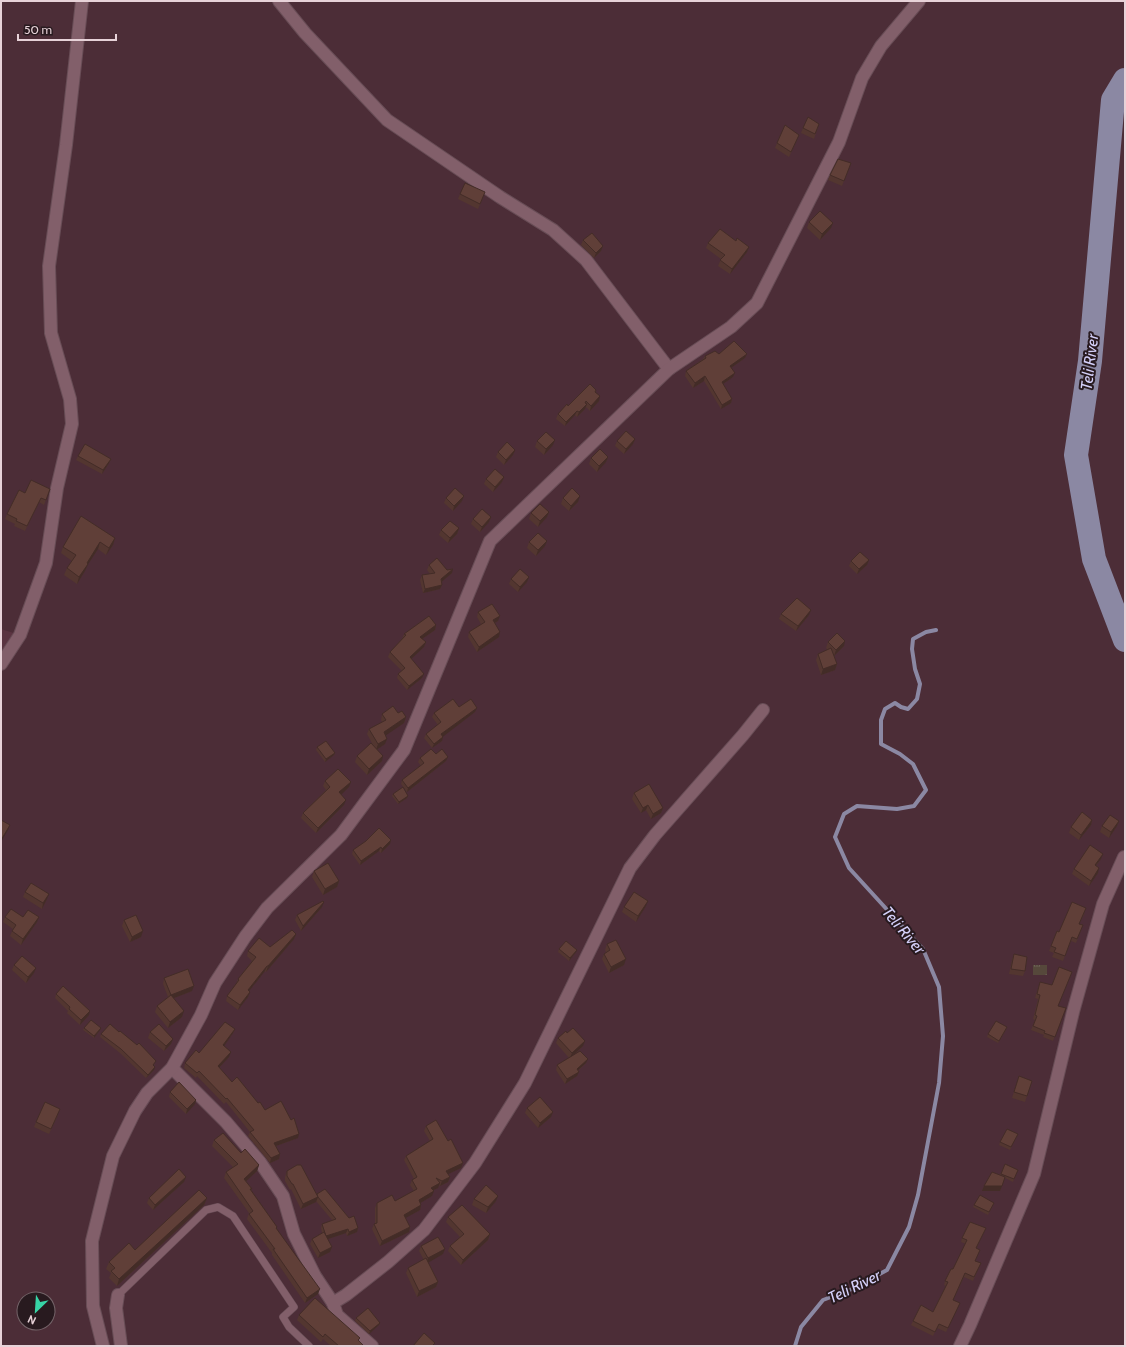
<svg xmlns="http://www.w3.org/2000/svg" width="1126" height="1347" viewBox="0 0 1126 1347" font-family="Cabin,sans-serif">
<style>
.built{fill:#5a3441}
.grass{fill:url(#grass-tufts)}
.lines{fill:none;stroke-linecap:round;stroke-linejoin:round}
.stream{stroke:#8b88a3;stroke-width:4}
.river{stroke:#8b88a3;stroke-width:24}
.lane-casing{stroke:#684d56;stroke-width:8}
.street-casing{stroke:#684d56;stroke-width:14}
.lane{stroke:#825f6a;stroke-width:7}
.street{stroke:#825f6a;stroke-width:12}
.wall{fill:#533630}
.shaded-wall{fill:#432c27}
.building{fill:#603f38;stroke:#432c27}
.labels{text-anchor:middle;stroke-width:4;stroke-linejoin:round;paint-order:stroke}
.water-label{font-size:16px;font-style:italic;fill:#d4d0f9;stroke:#281a1f}
</style>
<defs>
<pattern id="grass-tufts" width="24" height="20" patternUnits="userSpaceOnUse"><rect width="24" height="20" fill="#56483b"/><path d="M3 7l-1-3M5 7V3M7 7l1-3M15 17l-1-3M17 17v-4M19 17l1-3" fill="none" stroke="#6e6257"/></pattern>
</defs>
<rect width="100%" height="100%" fill="#4c2d37"/>
<!-- built -->
<path class="built" d="M1 629 20 635 1 664Z"/>
<!-- grass -->
<rect class="grass" x="1033" y="965" width="14" height="10"/>
<g class="lines">
<!-- stream -->
<path class="stream" d="M795 1346 801 1327 823 1300 852 1289 887 1270 909 1227 918 1195 939 1083 943 1036 939 987 923 949 849 868 835 837 844 814 857 806 897 809 914 806 926 790 913 764 900 754 881 744V720L885 709 895 703 901 707 908 709 917 699 920 684 915 669 912 649 913 639 926 632 936 630"/>
<!-- river -->
<path class="river" d="M1125 80 1113 100 1090 361 1076 455 1094 559 1125 640"/>
<defs>
<path id="lane" d="M118 1295 206 1210 218 1207 233 1216 294 1307 283 1317 289 1327 309 1346"/>
<g id="street">
<path d="M279 1 305 33 387 120 500 197 553 230 586 260 669 369"/>
<path d="M1 664 20 635 46 563 57 488 72 424 70 399 51 333 49 266 66 145 82 1"/>
<path d="M172 1068 226 1122 260 1162 283 1196 294 1234 315 1276 333 1303"/>
<path d="M118 1295 116 1308 121 1346"/>
<path d="M103 1346 93 1306 92 1241 113 1156 135 1111 147 1093 172 1068 201 1015 215 983 245 937 267 908 341 835 404 750 490 541 669 369 731 327 757 303 839 142 862 78 881 46 919 1"/>
<path d="M372 1346 337 1315 333 1303 346 1295 388 1262 424 1230 475 1163 525 1083 630 868 655 835 743 735 763 710"/>
<path d="M960 1346 970 1325 1034 1174 1073 1012 1103 904 1124 857"/>
</g>
</defs>
<!-- lane casing -->
<use href="#lane" class="lane-casing"/>
<!-- street casing -->
<use href="#street" class="street-casing"/>
<!-- lane -->
<use href="#lane" class="lane"/>
<!-- street -->
<use href="#street" class="street"/>
</g>
<!-- wall -->
<g class="wall">
<path d="M819 124 814 139 801 133 803 128Z"/>
<path d="M797 140 789 157 775 148 777 143Z"/>
<path d="M851 163 842 186 828 180 830 175Z"/>
<path d="M460 194 483 198 478 209 458 199Z"/>
<path d="M809 222 831 228 820 240 807 228Z"/>
<path d="M583 240 601 251 594 258 581 245Z"/>
<path d="M708 243 747 252 730 274 718 266 721 259 706 248Z"/>
<path d="M719 354 745 358 731 368 733 377 723 384 732 399 731 403 721 409 704 381 693 388 685 376 686 371 703 359 705 356Z"/>
<path d="M596 390V392L599 401 590 411 586 407 585 409 577 417 575 415 565 426 556 419 558 414 568 406Z"/>
<path d="M635 439 633 444 624 454 615 446 617 441Z"/>
<path d="M537 441 553 445 544 455 535 447Z"/>
<path d="M515 450 513 455 504 465 496 457 498 452Z"/>
<path d="M78 456 111 459 109 463 102 474 76 460Z"/>
<path d="M608 457 606 462 597 472 589 464 591 458Z"/>
<path d="M504 477 502 482 493 492 484 484 486 479Z"/>
<path d="M50 489 44 505 39 502 25 531 14 526 15 524 5 519 7 514 25 493Z"/>
<path d="M446 498 462 501 453 511 444 503Z"/>
<path d="M563 498 578 502 569 511 561 504Z"/>
<path d="M549 512 547 517 538 527 529 519 531 513Z"/>
<path d="M491 517 489 522 480 532 471 524 473 519Z"/>
<path d="M459 528 457 534 448 543 439 535 441 530Z"/>
<path d="M115 538 113 545 106 555 98 549 88 564 85 571 77 584 64 575 67 568 72 561 61 553 63 547Z"/>
<path d="M529 542 545 546 536 556 527 548Z"/>
<path d="M851 561 867 565 857 574 849 566Z"/>
<path d="M429 565 447 570 452 573 441 582 442 585 440 589 423 593 420 580 422 575 430 574 427 570Z"/>
<path d="M511 579 527 582 518 592 509 584Z"/>
<path d="M478 612 498 621 495 623 499 637 477 652 468 637 469 632 481 624 477 617Z"/>
<path d="M781 614 809 615 796 631 779 619Z"/>
<path d="M436 625 435 630 422 639 426 642 424 647 411 659 422 678 407 690 397 678 398 674 402 671 388 657 390 652 402 639 404 634Z"/>
<path d="M828 642 844 646 834 656 833 655 837 664 835 670 821 675 816 660 818 654 828 650 826 648Z"/>
<path d="M459 707 475 712 443 736 442 741 432 748 424 738 426 734 438 725 432 717 434 713Z"/>
<path d="M398 713 406 717 404 723 385 735V744L377 749 382 761 367 775 355 762 357 756 373 745 367 734 369 729 382 722 381 720 382 714Z"/>
<path d="M317 747 335 753 334 755 325 762 316 750Z"/>
<path d="M436 754 446 761 407 792 401 784 402 780 421 766 418 762 420 758Z"/>
<path d="M325 781 349 787 341 794 344 805 316 833 301 818 303 813 326 790 323 786Z"/>
<path d="M634 793 663 808 661 813 651 819 646 810 641 813 632 799Z"/>
<path d="M393 794 407 798 398 804 392 796Z"/>
<path d="M1092 820 1091 825 1079 840 1069 833 1071 827Z"/>
<path d="M1119 821 1117 826 1109 838 1100 832 1102 826Z"/>
<path d="M390 844 381 853 379 851 360 865 352 854 353 850Z"/>
<path d="M1101 859 1096 866 1098 873 1089 886 1072 874 1074 869Z"/>
<path d="M314 871 339 881 337 887 323 895 312 877Z"/>
<path d="M25 892 47 899 42 909 23 897Z"/>
<path d="M646 906 636 922 622 912 624 907Z"/>
<path d="M322 907 301 931 295 920 297 915Z"/>
<path d="M1085 913 1079 924 1083 925 1076 943 1071 941 1063 961 1052 957 1054 953 1049 951 1051 946 1059 932Z"/>
<path d="M5 917H23L37 922 21 945 10 936 13 929 3 922Z"/>
<path d="M124 920 141 937 130 942 122 926Z"/>
<path d="M296 934 294 939 266 972 265 971 249 991 250 992 248 997 238 1010 226 1001 227 996 236 984 238 979 252 961 247 956 248 951 270 947Z"/>
<path d="M607 944 624 965 609 973 602 959 604 954 606 952 605 950Z"/>
<path d="M559 949 576 952 569 961 558 952Z"/>
<path d="M1014 954 1025 971 1023 976 1009 974 1012 960Z"/>
<path d="M14 965 34 973 26 983 12 970Z"/>
<path d="M164 978 192 991 174 998 182 1017 168 1028 155 1012 157 1006 168 997 163 984Z"/>
<path d="M1040 982 1058 1006 1066 1008 1053 1041 1043 1037 1044 1035 1031 1030 1035 1020 1033 1019 1038 999 1035 998Z"/>
<path d="M56 994 89 1015 80 1025 67 1013 68 1011 55 998Z"/>
<path d="M84 1028H101L100 1030 94 1038 83 1030Z"/>
<path d="M235 1029 233 1033 224 1046 229 1057 219 1068 232 1082 298 1138 276 1146 280 1154 279 1159 270 1163 248 1136 250 1132 226 1102 224 1104 197 1076 196 1078 184 1068 185 1063Z"/>
<path d="M1006 1030 998 1043 987 1037 988 1034Z"/>
<path d="M150 1032 171 1044 164 1051 148 1038Z"/>
<path d="M101 1034 155 1064 154 1065V1070L146 1078 120 1053 100 1037Z"/>
<path d="M558 1038 583 1046 574 1055 586 1063 578 1071 577 1076 565 1084 556 1070 557 1065 569 1058 556 1043Z"/>
<path d="M1019 1076 1032 1081 1025 1102 1012 1098Z"/>
<path d="M170 1092 196 1100 195 1104 186 1114 169 1097Z"/>
<path d="M527 1108 551 1117 538 1128 525 1113Z"/>
<path d="M58 1115 49 1134 34 1127 36 1122Z"/>
<path d="M426 1126 461 1168 448 1174 450 1177 448 1182 440 1186 439 1185 438 1188 433 1190 432 1196 420 1203 421 1205 420 1210 405 1218 410 1227 409 1232 380 1246 372 1229 374 1224H375V1208L377 1203 395 1201 414 1191 410 1185 412 1180 414 1179 404 1160 406 1156 430 1141 424 1131Z"/>
<path d="M1017 1136 1010 1150 999 1145 1000 1142Z"/>
<path d="M214 1140 241 1153 259 1165 257 1171 246 1181 252 1189 251 1190 277 1227V1229L318 1294 305 1303 272 1255V1253L247 1219 249 1213 224 1178 226 1172 233 1167 212 1146Z"/>
<path d="M1005 1164 1018 1170 1013 1182 1005 1178 1000 1191H982L1000 1175Z"/>
<path d="M287 1171 349 1218 358 1228 357 1232 347 1236 346 1233 328 1239 330 1252 318 1258 310 1244 312 1239 322 1233 321 1228 322 1224 332 1220 316 1201V1202L301 1209 291 1189 290 1190 285 1181V1177Z"/>
<path d="M184 1182 153 1210 147 1203 149 1198Z"/>
<path d="M207 1198 204 1205 117 1286 109 1278 111 1273 106 1269 109 1262 135 1250Z"/>
<path d="M474 1199 496 1201 486 1213 472 1205Z"/>
<path d="M994 1203 988 1215 973 1207 974 1205Z"/>
<path d="M448 1217 490 1234 488 1240 461 1265 448 1251 450 1246 460 1237 446 1222Z"/>
<path d="M986 1228 976 1249 978 1254 975 1261 979 1267 973 1281 964 1277 953 1300 960 1303 946 1332 937 1328 933 1336 911 1325 913 1321 933 1312 946 1286 944 1285 945 1281 953 1269 966 1244 961 1242 962 1238Z"/>
<path d="M421 1246 443 1254 428 1262 438 1282 436 1287 417 1297 406 1273 408 1268 424 1260 419 1251Z"/>
<path d="M299 1315 359 1341 364 1346H331L323 1339 321 1342 297 1320Z"/>
<path d="M356 1318 380 1323 379 1325 369 1334 355 1321Z"/>
</g>
<!-- shaded-wall -->
<g class="shaded-wall">
<path d="M833 223 831 228 820 240 822 234Z"/>
<path d="M603 246 601 251 594 258 596 253Z"/>
<path d="M749 247 747 252 730 274 732 269Z"/>
<path d="M747 354 745 358 728 370 730 366Z"/>
<path d="M735 373 733 377 720 386 722 382Z"/>
<path d="M705 376 704 381 693 388 695 383Z"/>
<path d="M600 396 599 401 590 411 591 406Z"/>
<path d="M732 399 731 403 721 409 722 405Z"/>
<path d="M587 404 585 409 577 417 579 412Z"/>
<path d="M577 411 575 415 565 426 566 422Z"/>
<path d="M635 439 633 444 624 454 626 449Z"/>
<path d="M555 440 553 445 544 455 546 449Z"/>
<path d="M515 450 513 455 504 465 506 460Z"/>
<path d="M608 457 606 462 597 472 599 466Z"/>
<path d="M111 459 109 463 102 474 103 470Z"/>
<path d="M504 477 502 482 493 492 495 487Z"/>
<path d="M464 496 462 501 453 511 454 506Z"/>
<path d="M580 496 578 502 569 511 571 506Z"/>
<path d="M549 512 547 517 538 527 540 521Z"/>
<path d="M491 517 489 522 480 532 482 527Z"/>
<path d="M459 528 457 534 448 543 450 538Z"/>
<path d="M115 538 113 545 106 555 109 548Z"/>
<path d="M547 541 545 546 536 556 538 550Z"/>
<path d="M100 542 98 549 85 569 88 564 85 571 77 584 79 577 87 563Z"/>
<path d="M869 560 867 565 857 574 859 569Z"/>
<path d="M453 569 452 573 439 584 441 579Z"/>
<path d="M529 577 527 582 518 592 520 587Z"/>
<path d="M442 585 440 589 423 593 425 589Z"/>
<path d="M811 610 809 615 796 631 798 626Z"/>
<path d="M500 616 498 621 491 625 493 620Z"/>
<path d="M436 625 435 630 419 641 420 637Z"/>
<path d="M500 632 499 637 477 652 479 647Z"/>
<path d="M845 641 844 646 834 656 836 650Z"/>
<path d="M426 642 424 647 408 662 410 657Z"/>
<path d="M837 664 835 670 821 675 823 669Z"/>
<path d="M424 674 422 678 407 690 409 686Z"/>
<path d="M477 708 475 712 440 739 441 734Z"/>
<path d="M406 717 404 723 382 738 384 732Z"/>
<path d="M443 737 442 741 432 748 434 744Z"/>
<path d="M387 739 385 744 376 750 378 744Z"/>
<path d="M335 753 334 755 325 762 326 759Z"/>
<path d="M383 756 382 761 367 775 369 769Z"/>
<path d="M448 757 446 761 407 792 408 788Z"/>
<path d="M351 782 349 787 338 798 339 792Z"/>
<path d="M408 796 407 798 398 804 399 802Z"/>
<path d="M346 800 344 805 316 833 318 828Z"/>
<path d="M648 805 646 810 641 813 643 808Z"/>
<path d="M663 808 661 813 651 819 653 814Z"/>
<path d="M1092 820 1091 825 1079 840 1081 835Z"/>
<path d="M1119 821 1117 826 1109 838 1111 832Z"/>
<path d="M10 825 8 830 1 842V840Z"/>
<path d="M391 840 390 844 381 853 382 849Z"/>
<path d="M381 847 379 851 360 865 361 861Z"/>
<path d="M1103 854 1101 859 1093 869 1095 865Z"/>
<path d="M1099 868 1098 873 1089 886 1091 881Z"/>
<path d="M339 881 337 887 323 895 325 889Z"/>
<path d="M49 894 47 899 42 909 43 903Z"/>
<path d="M648 901 646 906 636 922 638 916Z"/>
<path d="M324 902 322 907 301 931 303 926Z"/>
<path d="M39 917 37 922 21 945 23 939Z"/>
<path d="M143 931 141 937 130 942 132 937Z"/>
<path d="M296 934 294 939 266 972 268 966Z"/>
<path d="M577 950 576 952 569 961 570 958Z"/>
<path d="M626 959 624 965 609 973 611 967Z"/>
<path d="M267 966 265 971 246 995 248 990Z"/>
<path d="M36 968 34 973 26 983 28 977Z"/>
<path d="M194 986 192 991 169 1000 171 995Z"/>
<path d="M250 992 248 997 238 1010 240 1005Z"/>
<path d="M90 1011 89 1015 80 1025 81 1020Z"/>
<path d="M184 1011 182 1017 168 1028 170 1022Z"/>
<path d="M101 1028 100 1030 94 1038V1036Z"/>
<path d="M235 1029 233 1033 222 1049 223 1045Z"/>
<path d="M173 1039 171 1044 164 1051 166 1046Z"/>
<path d="M585 1041 583 1046 570 1058 572 1053Z"/>
<path d="M231 1052 229 1057 216 1071 218 1066Z"/>
<path d="M588 1059 586 1063 575 1073 577 1069Z"/>
<path d="M155 1067 154 1070 146 1078 148 1075Z"/>
<path d="M579 1072 577 1076 565 1084 567 1079Z"/>
<path d="M196 1100 195 1104 186 1114 187 1109Z"/>
<path d="M553 1112 551 1117 538 1128 540 1123Z"/>
<path d="M299 1134 298 1138 273 1147 274 1143Z"/>
<path d="M280 1154 279 1159 270 1163 271 1158Z"/>
<path d="M463 1163 461 1168 444 1176 446 1171Z"/>
<path d="M259 1165 257 1171 243 1184 244 1179Z"/>
<path d="M186 1177 184 1182 153 1210 155 1205Z"/>
<path d="M450 1177 448 1182 440 1186 442 1181Z"/>
<path d="M440 1183 438 1188 429 1192 431 1188Z"/>
<path d="M984 1186H1002L1000 1191H982Z"/>
<path d="M434 1191 432 1196 417 1205 419 1200Z"/>
<path d="M498 1196 496 1201 486 1213 488 1207Z"/>
<path d="M318 1197 316 1202 301 1209 303 1204Z"/>
<path d="M207 1198 204 1205 117 1286 119 1279Z"/>
<path d="M421 1205 420 1210 402 1220 404 1215Z"/>
<path d="M410 1227 409 1232 380 1246 382 1241Z"/>
<path d="M358 1228 357 1232 347 1236 349 1232Z"/>
<path d="M348 1229 346 1233 325 1240 326 1236Z"/>
<path d="M490 1234 488 1240 461 1265 463 1260Z"/>
<path d="M332 1247 330 1252 318 1258 320 1253Z"/>
<path d="M445 1249 443 1254 426 1264 428 1258Z"/>
<path d="M438 1282 436 1287 417 1297 419 1291Z"/>
<path d="M320 1289 318 1294 305 1303 307 1298Z"/>
<path d="M380 1323 379 1325 369 1334 370 1331Z"/>
</g>
<!-- building -->
<g class="building">
<path d="M808 117 819 124 815 134 803 128Z"/>
<path d="M785 125 799 135 791 152 777 143Z"/>
<path d="M838 159 851 163 844 181 830 175Z"/>
<path d="M465 183 485 192 480 204 460 194Z"/>
<path d="M820 211 833 223 822 234 809 222Z"/>
<path d="M720 229 736 241 737 238 749 247 732 269 720 260 725 255 708 243Z"/>
<path d="M592 233 603 246 596 253 583 240Z"/>
<path d="M734 341 747 354 730 366 735 373 722 382 732 399 722 405 705 376 695 383 686 371 706 358 705 356 715 351 719 354Z"/>
<path d="M590 384 596 390 595 392 600 396 591 406 586 401 585 403 587 404 579 412 577 411 566 422 558 414 567 404 568 406Z"/>
<path d="M626 431 635 439 626 449 617 441Z"/>
<path d="M546 432 555 440 546 449 537 441Z"/>
<path d="M507 442 515 450 506 460 498 452Z"/>
<path d="M85 444 111 459 103 470 78 456Z"/>
<path d="M600 449 608 457 599 466 591 458Z"/>
<path d="M495 469 504 477 495 487 486 479Z"/>
<path d="M31 480 50 489 46 500 41 498 27 526 16 521 17 519 7 514 19 490 25 493Z"/>
<path d="M455 488 464 496 454 506 446 498Z"/>
<path d="M572 488 580 496 571 506 563 498Z"/>
<path d="M540 504 549 512 540 521 531 513Z"/>
<path d="M482 509 491 517 482 527 473 519Z"/>
<path d="M81 516 115 538 109 548 100 542 87 563 88 564 79 577 67 568 76 555 63 547Z"/>
<path d="M450 521 459 528 450 538 441 530Z"/>
<path d="M538 533 547 541 538 550 529 542Z"/>
<path d="M860 552 869 560 859 569 851 561Z"/>
<path d="M437 558 447 570 453 569 441 579 442 585 425 589 422 575 435 573 429 565Z"/>
<path d="M520 569 529 577 520 587 511 579Z"/>
<path d="M797 598 811 610 798 626 781 614Z"/>
<path d="M492 604 500 616 493 620 500 632 479 647 469 632 485 622 478 612Z"/>
<path d="M429 616 436 625 420 637 426 642 410 657 424 674 409 686 398 674 405 668 390 652 406 635 404 634Z"/>
<path d="M837 633 845 641 836 650 828 642Z"/>
<path d="M831 648 837 664 823 669 818 654Z"/>
<path d="M453 699 459 707 471 699 477 708 441 734 443 737 434 744 426 734 441 722 434 713Z"/>
<path d="M393 706 398 713 402 711 406 717 384 732 387 739 378 744 369 729 386 720 382 714Z"/>
<path d="M326 741 335 753 326 759 317 747Z"/>
<path d="M371 743 383 756 369 769 357 756Z"/>
<path d="M431 749 436 754 442 749 448 757 408 788 402 780 424 763 420 758Z"/>
<path d="M338 769 351 782 339 792 346 800 318 828 303 813 330 787 325 781Z"/>
<path d="M649 784 663 808 653 814 648 805 643 808 634 793Z"/>
<path d="M403 787 408 796 399 802 393 794Z"/>
<path d="M1082 812 1092 820 1081 835 1071 827Z"/>
<path d="M1110 815 1119 821 1111 832 1102 826Z"/>
<path d="M1 820 10 825 1 840Z"/>
<path d="M379 828 391 840 382 849 381 847 361 861 353 850 366 841Z"/>
<path d="M1090 845 1103 854 1095 865 1099 868 1091 881 1074 869Z"/>
<path d="M328 863 339 881 325 889 314 871Z"/>
<path d="M31 883 49 894 43 903 25 892Z"/>
<path d="M634 892 648 901 638 916 624 907Z"/>
<path d="M323 901 324 902 303 926 297 915Z"/>
<path d="M1072 902 1086 908 1079 924 1083 925 1077 939 1072 937 1065 956 1054 952 1056 948 1051 946 1057 931 1059 932Z"/>
<path d="M11 909 23 917 28 910 39 917 23 939 12 931 16 925 5 917Z"/>
<path d="M136 915 143 931 132 937 124 920Z"/>
<path d="M292 930 296 934 268 966H267L248 990 250 992 240 1005 227 996 239 980 238 979 256 957 248 951 259 938 270 947Z"/>
<path d="M616 940 626 959 611 967 604 954 610 950 607 944Z"/>
<path d="M566 941 577 950 570 958 559 949Z"/>
<path d="M1014 954 1027 957 1025 971 1011 969Z"/>
<path d="M22 956 36 968 28 977 14 965Z"/>
<path d="M1059 967 1072 972 1058 1006 1066 1008 1055 1037 1044 1033 1045 1031 1033 1026 1037 1016 1035 1015 1040 995 1037 994 1040 982 1052 985Z"/>
<path d="M188 969 194 986 171 995 164 978Z"/>
<path d="M63 986 90 1011 81 1020 69 1009 70 1007 56 994Z"/>
<path d="M171 995 184 1011 170 1022 157 1006Z"/>
<path d="M91 1020 101 1028 94 1036 84 1028Z"/>
<path d="M996 1021 1007 1027 999 1041 988 1034Z"/>
<path d="M225 1022 235 1029 223 1045 231 1052 218 1066 232 1082 237 1077 258 1103 260 1102 265 1110 281 1101 291 1120 294 1118 299 1134 274 1143 280 1154 271 1158 250 1132 254 1130 227 1098 226 1099 199 1071 197 1073 185 1063 196 1050 199 1053Z"/>
<path d="M110 1024 119 1032 120 1031 137 1045 139 1043 156 1061 153 1065 155 1067 148 1075 121 1049 101 1034Z"/>
<path d="M159 1024 173 1039 166 1046 150 1032Z"/>
<path d="M573 1028 585 1041 572 1053 558 1038 566 1031 567 1033Z"/>
<path d="M580 1051 588 1059 577 1069 579 1072 567 1079 557 1065Z"/>
<path d="M1019 1076 1032 1081 1027 1096 1014 1092Z"/>
<path d="M179 1082 196 1100 187 1109 170 1092Z"/>
<path d="M540 1097 553 1112 540 1123 527 1108Z"/>
<path d="M45 1102 60 1109 51 1129 36 1122Z"/>
<path d="M436 1120 448 1141 451 1139 463 1163 446 1171 450 1177 442 1181 436 1178 440 1183 431 1188 434 1191 419 1200 421 1205 404 1215 410 1227 382 1241 374 1224 377 1223V1203L392 1195 395 1201 417 1189 412 1180 417 1177 406 1156 433 1139 426 1126Z"/>
<path d="M1007 1129 1018 1134 1011 1147 1000 1142Z"/>
<path d="M223 1133 241 1153 245 1149 259 1165 244 1179 252 1189H250L277 1227 276 1228 320 1289 307 1298 273 1249H275L249 1214 253 1211 226 1172 238 1164 214 1140Z"/>
<path d="M1005 1164 1018 1170 1014 1179 1001 1174Z"/>
<path d="M297 1165H301L318 1197 303 1204 293 1184H292L287 1176V1171Z"/>
<path d="M179 1169 186 1177 155 1205 149 1198Z"/>
<path d="M992 1172 1005 1177 1002 1186H984Z"/>
<path d="M486 1185 498 1196 488 1207 474 1199Z"/>
<path d="M325 1189 349 1218 354 1216 358 1228 349 1232 348 1229 326 1236 322 1224 336 1219 318 1197 317 1194Z"/>
<path d="M199 1190 207 1198 119 1279 111 1271 115 1268 109 1262 129 1243 135 1250Z"/>
<path d="M980 1195 994 1203 989 1212 974 1205Z"/>
<path d="M462 1205 490 1234 463 1260 450 1246 464 1234 448 1217Z"/>
<path d="M970 1222 986 1228 976 1248 980 1250 975 1261 981 1263 974 1277 965 1273 953 1300 960 1303 948 1328 939 1324 935 1332 913 1321 921 1305 933 1312 948 1282 945 1281 951 1269H953L967 1240 962 1238Z"/>
<path d="M324 1232 332 1247 320 1253 312 1239Z"/>
<path d="M438 1237 445 1249 428 1258 421 1246Z"/>
<path d="M426 1258 438 1282 419 1291 408 1268Z"/>
<path d="M315 1298 360 1338 358 1340 364 1346H339L325 1334 323 1337 299 1315Z"/>
<path d="M368 1308 380 1323 370 1331 356 1318Z"/>
<path d="M424 1333 435 1343 432 1346H413Z"/>
</g>
<g class="labels">
<!-- water labels -->
<g class="water-label">
<text transform="translate(1089 362) rotate(-83)" y="6">Teli River</text>
<text transform="translate(904 930) rotate(50)" y="6">Teli River</text>
<text transform="translate(854 1286) rotate(-26)" y="6">Teli River</text>
</g>
</g>
<!-- border -->
<rect width="1126" height="1347" fill="none" stroke="#e7d2d8" stroke-width="4"/>
<!-- north arrow -->
<g transform="translate(36 1311) rotate(205)"><circle r="19" fill="#281a1f" stroke="#746469"/>
<path d="M0-3L7 15L0 10L-7 15Z" fill="#37d4a6"/>
<text y="-6" font-size="11" font-weight="bold" text-anchor="middle" fill="#e7d2d8">N</text>
</g>
<!-- scale -->
<path d="M18 34v6h98v-6" fill="none" stroke="#e7d2d8" stroke-width="2"/>
<text x="24" y="34" font-size="12" fill="#e7d2d8" stroke="#281a1f" stroke-width="3" paint-order="stroke">50 m</text>
</svg>
